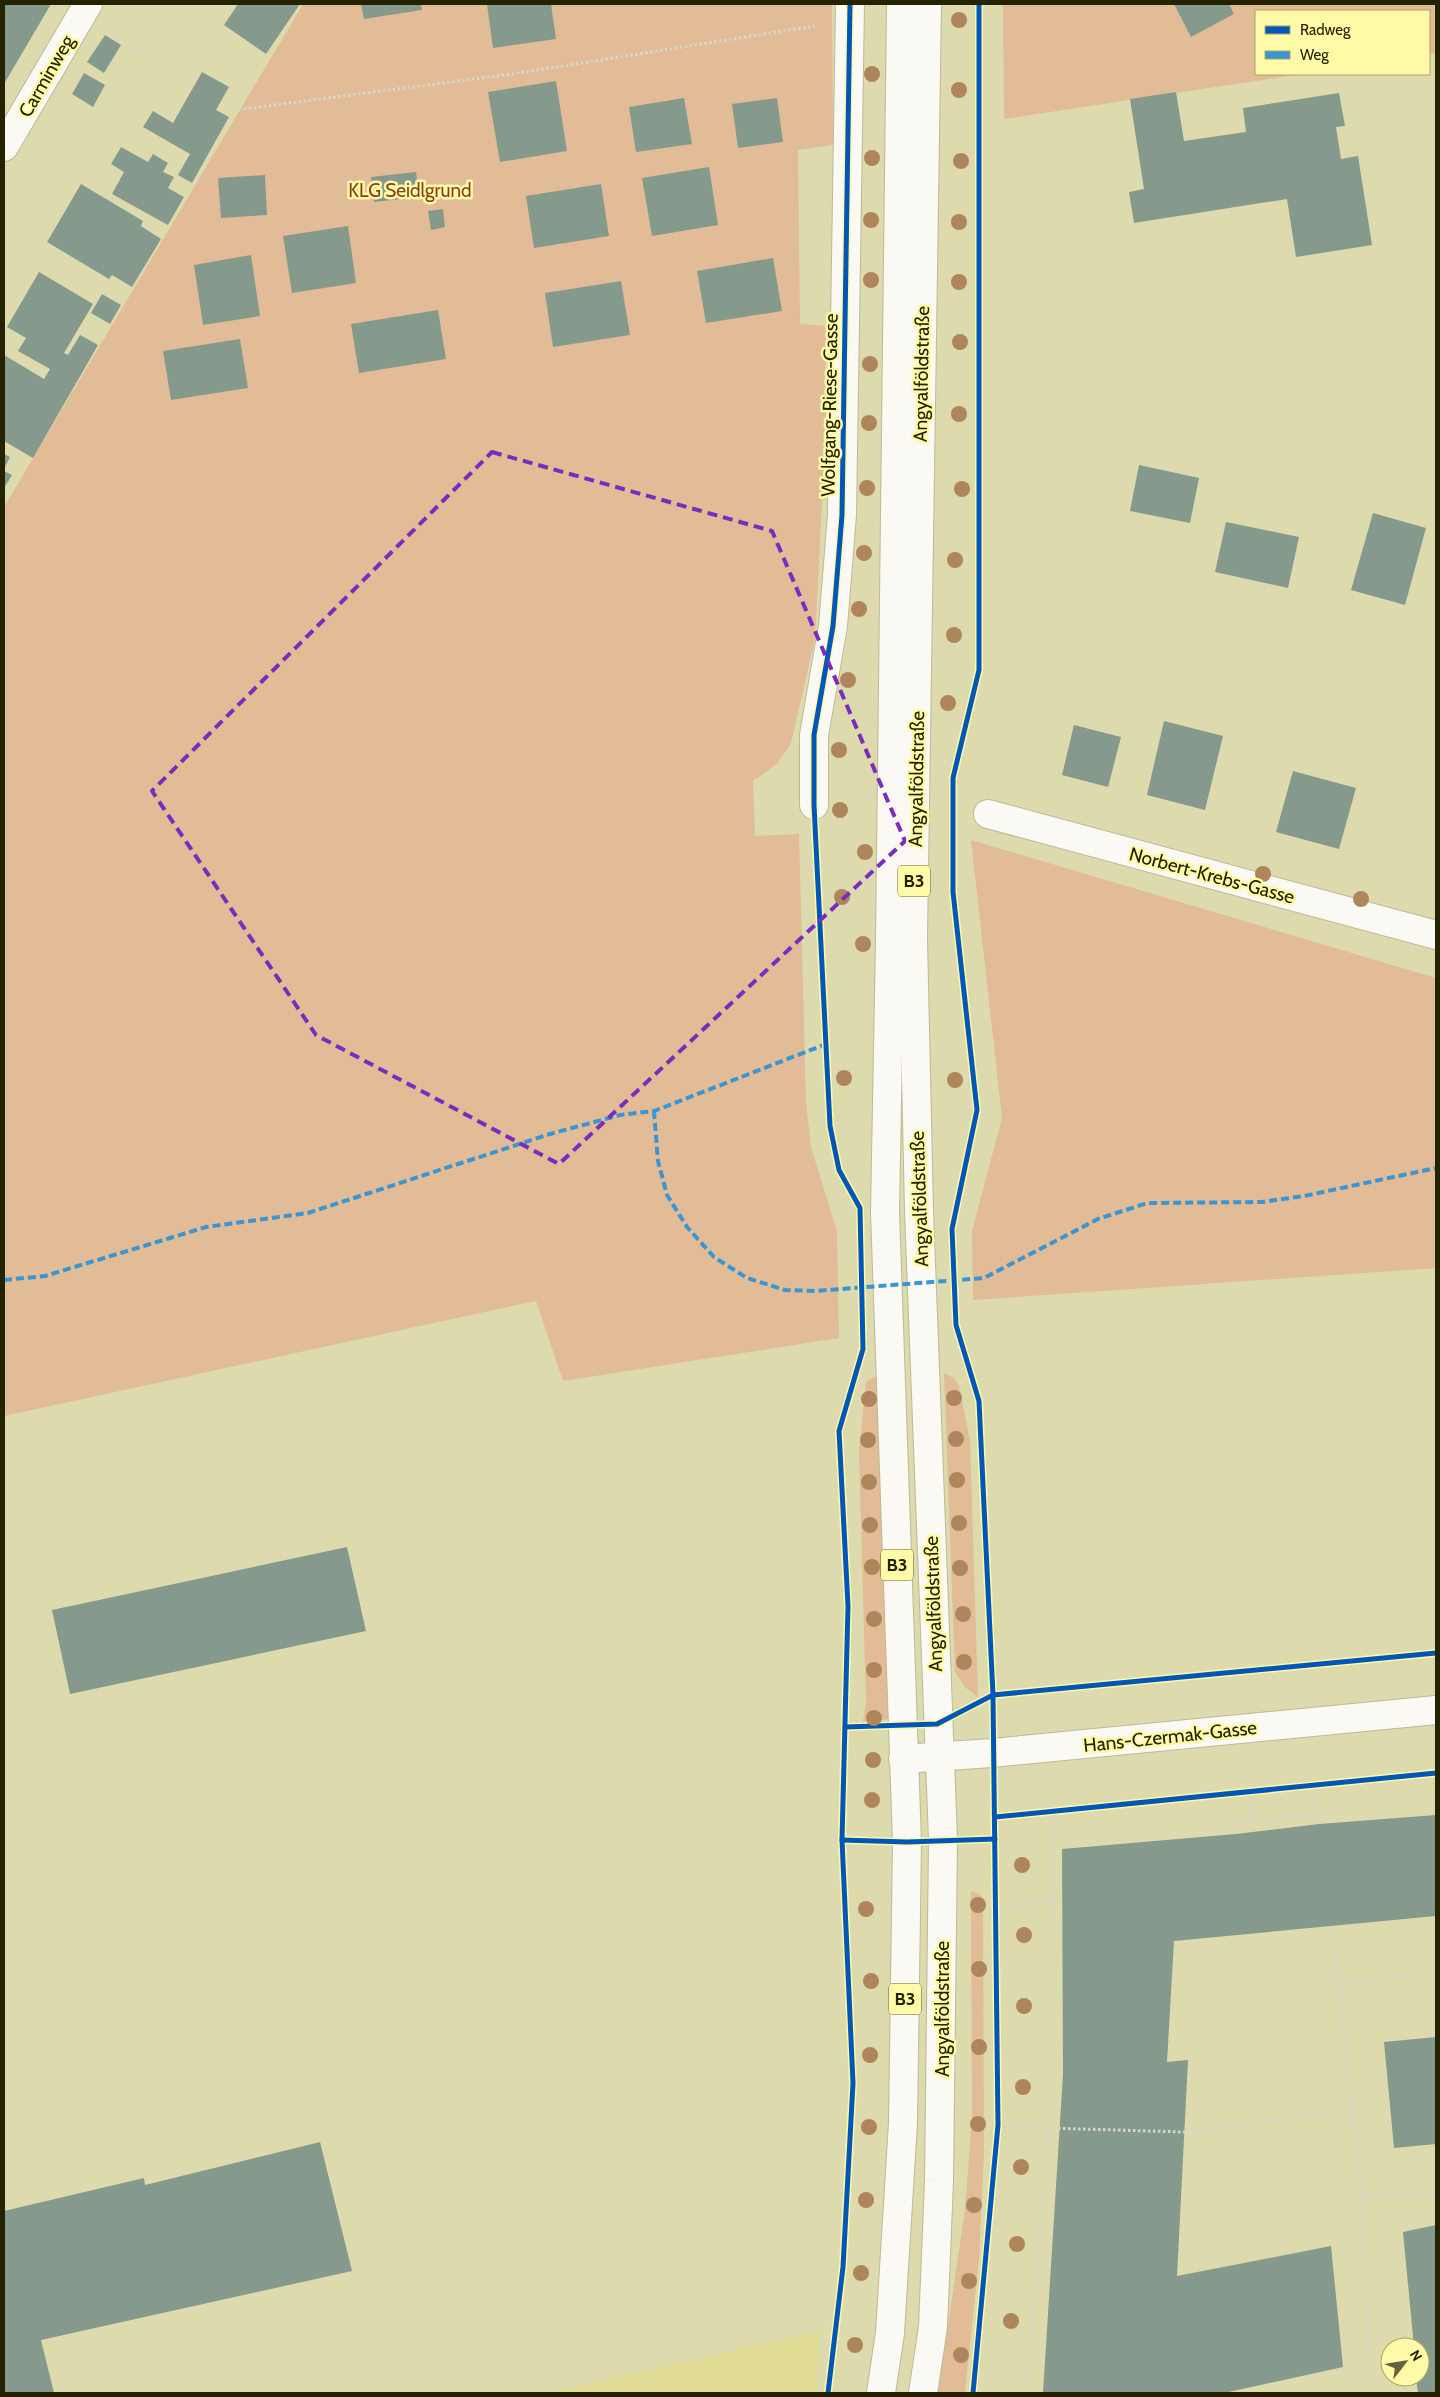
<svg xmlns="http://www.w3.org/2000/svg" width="1440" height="2397" viewBox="0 0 1440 2397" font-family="Cabin,sans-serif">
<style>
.built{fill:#e1dd97}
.green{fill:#e1bc97}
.building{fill:#859a8d}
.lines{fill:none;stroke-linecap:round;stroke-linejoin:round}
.minor-casing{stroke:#bdba97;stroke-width:30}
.major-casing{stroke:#bdba97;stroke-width:30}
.path{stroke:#d9d7c8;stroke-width:3;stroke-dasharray:2.5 2.5;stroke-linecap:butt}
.minor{stroke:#faf9f3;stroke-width:28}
.major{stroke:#faf9f3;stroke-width:28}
.quiet{stroke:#3b95d0;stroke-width:4;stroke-dasharray:8 4;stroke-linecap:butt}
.cycleway-casing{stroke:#fefaa7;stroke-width:8}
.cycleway{stroke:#0057b8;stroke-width:5}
.tree{fill:#af855b}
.marked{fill:none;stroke:#7b2cbf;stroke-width:4;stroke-dasharray:10 6;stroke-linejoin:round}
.labels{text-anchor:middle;stroke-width:5;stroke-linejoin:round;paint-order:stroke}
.shield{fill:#fefaa7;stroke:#656332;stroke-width:1}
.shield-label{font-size:18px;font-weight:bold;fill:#242200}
.street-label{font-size:19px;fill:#242200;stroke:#fefaa7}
.park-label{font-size:19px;fill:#893f17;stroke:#fefaa7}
</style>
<rect width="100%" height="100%" fill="#dddaae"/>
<!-- built -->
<path class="built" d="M820 2331 815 2393H548Z"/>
<!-- green -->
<g class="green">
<path d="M303 4H832L833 145 798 150 800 324 827 326 825 372 827 404 815 639 791 743 777 764 753 781 755 836 799 834 806 1101 811 1147 837 1231 839 1338 563 1381 536 1301 4 1416V507Z"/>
<path d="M1003 4H1436V53L1429 54V11H1256V74H1301L1004 119Z"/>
<path d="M971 840 1436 978V1268L973 1300 972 1231 1002 1118Z"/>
<path d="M944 1373 954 1378 959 1386 970 1441 978 1697 966 1688 955 1672Z"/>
<path d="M876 1376 889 1719 863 1722 866 1702 859 1452 866 1382Z"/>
<path d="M971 1891 980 1894 983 1899 984 2152 979 2259 965 2393H938L965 2210 972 2118Z"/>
</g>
<!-- building -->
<g class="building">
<path d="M4 4H51L4 84Z"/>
<path d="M238 4H300L266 54 224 25Z"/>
<path d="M361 4H421L422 10 364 19Z"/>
<path d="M487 4H551L556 39 493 48Z"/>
<path d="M1174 4H1229L1234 14 1191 37Z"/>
<path d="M105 35 121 45 104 73 87 62Z"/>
<path d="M202 72 229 87 216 110 229 117 192 183 178 175 190 154 143 127 153 111 173 123Z"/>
<path d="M84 73 105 85 93 107 72 94Z"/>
<path d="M556 81 567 151 500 162 488 92Z"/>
<path d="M1176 92 1184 141 1246 132 1243 108 1339 93 1345 126 1336 127 1341 159 1358 156 1372 245 1296 257 1287 199 1134 223 1129 192 1144 189 1130 99Z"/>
<path d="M684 98 692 144 636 152 629 107Z"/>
<path d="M777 98 783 142 738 148 732 104Z"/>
<path d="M121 147 148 162 153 154 168 163 163 172 174 177 168 188 184 197 168 225 112 194 124 172 111 164Z"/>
<path d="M709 167 718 225 652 236 642 178Z"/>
<path d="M416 172 419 197 374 202 371 177Z"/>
<path d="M265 175 267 215 221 218 218 178Z"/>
<path d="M81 184 143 221 141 226 161 239 132 287 112 275 109 279 47 242Z"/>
<path d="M601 184 609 236 534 248 526 196Z"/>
<path d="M443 209 445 227 431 230 428 211Z"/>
<path d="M348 226 356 283 292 293 283 236Z"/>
<path d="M251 255 260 316 203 325 194 265Z"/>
<path d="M773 258 782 311 706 323 697 271Z"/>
<path d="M39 272 93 304 64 353 68 355 80 335 98 345 33 458 4 441V355L44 379 50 369 18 351 26 338 7 327Z"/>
<path d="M621 281 630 335 553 347 545 293Z"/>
<path d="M102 294 121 305 110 324 91 313Z"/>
<path d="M438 310 446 359 359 373 351 324Z"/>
<path d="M240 339 248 388 171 400 163 351Z"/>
<path d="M4 454 10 457 4 469Z"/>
<path d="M1139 465 1199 478 1190 523 1130 511Z"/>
<path d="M4 471 12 475 4 488Z"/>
<path d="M1373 513 1426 528 1405 605 1351 590Z"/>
<path d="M1226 522 1299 537 1288 588 1215 572Z"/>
<path d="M1164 721 1223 736 1205 810 1147 795Z"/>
<path d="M1074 725 1121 737 1108 787 1062 775Z"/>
<path d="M1293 771 1356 788 1339 849 1276 832Z"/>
<path d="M347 1547 366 1631 70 1694 52 1610Z"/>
<path d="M1436 1815V1916L1174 1941 1167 2062 1188 2060 1177 2276 1331 2246 1343 2367 1224 2393H1043L1063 2075 1062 1849 1236 1834 1319 1824Z"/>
<path d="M1436 2037V2144L1394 2148 1384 2042Z"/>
<path d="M320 2142 352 2271 41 2340 54 2393H4V2211L144 2178 145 2185Z"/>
<path d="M1436 2225V2393H1418L1416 2377H1420V2347H1414L1403 2232Z"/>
</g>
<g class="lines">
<defs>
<g id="minor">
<path d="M4 147 88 4"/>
<path d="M814 805V735L833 626 842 515 850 4"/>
<path d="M988 814 1436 935"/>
<path d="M903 1759 992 1753 1436 1710"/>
</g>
<g id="major">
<path d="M881 2393 890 2333 903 2123 907 1842 885 1212 890 940 901 4"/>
<path d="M923 2393 933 2327 939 2181 943 1840 919 1211 913 938 927 4"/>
</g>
</defs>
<!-- minor casing -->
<use href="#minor" class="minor-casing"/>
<!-- major casing -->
<use href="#major" class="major-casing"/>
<!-- path -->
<g class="path">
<path d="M110 36 177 70"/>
<path d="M244 109 512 74 815 26"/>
<path d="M1315 1785 1319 1824"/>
<path d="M1248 1792 1252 1822"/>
<path d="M1055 1811 1053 1922 1062 1921"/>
<path d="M1236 1834 1235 1823 1318 1814"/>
<path d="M997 1907 1053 1900"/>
<path d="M1332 1927 1362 2194 1371 2393"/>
<path d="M1336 1984 1436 1972"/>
<path d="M998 2125 1048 2128 1027 2393"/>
<path d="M1048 2128 1184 2132 1352 2110"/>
<path d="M1362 2194 1436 2195"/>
</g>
<!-- minor -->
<use href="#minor" class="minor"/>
<!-- major -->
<use href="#major" class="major"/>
<!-- quiet -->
<g class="quiet">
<path d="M654 1111 658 1161 667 1195 687 1227 714 1257 747 1278 785 1290 815 1291 984 1278 1098 1219 1147 1203 1262 1202 1304 1196 1436 1168"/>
<path d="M4 1280 45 1276 206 1227 308 1213 550 1134 620 1115 654 1111 826 1044"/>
</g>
<defs>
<g id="cycleway">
<path d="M845 1727 937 1724 993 1695 1436 1653"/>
<path d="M995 1817 1436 1773"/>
<path d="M842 1840 907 1842 995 1839"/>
<path d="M828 2393 843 2267 853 2083 842 1840 848 1606 839 1431 863 1349 860 1208 839 1170 830 1126 814 805V735L833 626 842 515 850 4"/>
<path d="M973 2393 998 2125 993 1695 979 1401 956 1325 952 1229 977 1110 953 892V778L979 670V4"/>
</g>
</defs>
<!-- cycleway casing -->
<use href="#cycleway" class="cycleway-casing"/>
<!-- cycleway -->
<use href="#cycleway" class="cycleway"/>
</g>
<!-- trees -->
<g class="tree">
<circle cx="959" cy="20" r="8"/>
<circle cx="872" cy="74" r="8"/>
<circle cx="959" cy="90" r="8"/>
<circle cx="872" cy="158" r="8"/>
<circle cx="961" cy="161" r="8"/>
<circle cx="871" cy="220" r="8"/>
<circle cx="959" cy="222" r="8"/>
<circle cx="871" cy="280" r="8"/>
<circle cx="959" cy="282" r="8"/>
<circle cx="960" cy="342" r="8"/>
<circle cx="870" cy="364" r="8"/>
<circle cx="959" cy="414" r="8"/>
<circle cx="869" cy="423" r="8"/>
<circle cx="867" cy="488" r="8"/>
<circle cx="962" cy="489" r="8"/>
<circle cx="864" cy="553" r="8"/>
<circle cx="955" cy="560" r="8"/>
<circle cx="859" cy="609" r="8"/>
<circle cx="954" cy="635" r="8"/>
<circle cx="848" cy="680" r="8"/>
<circle cx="948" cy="703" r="8"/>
<circle cx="839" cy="750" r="8"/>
<circle cx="840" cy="810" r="8"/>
<circle cx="865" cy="852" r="8"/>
<circle cx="1263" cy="874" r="8"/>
<circle cx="842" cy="897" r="8"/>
<circle cx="1361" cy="899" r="8"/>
<circle cx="863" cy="944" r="8"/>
<circle cx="844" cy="1078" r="8"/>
<circle cx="955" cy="1080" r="8"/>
<circle cx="954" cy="1398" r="8"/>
<circle cx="869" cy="1399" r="8"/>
<circle cx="956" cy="1439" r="8"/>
<circle cx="868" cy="1440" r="8"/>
<circle cx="957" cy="1480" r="8"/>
<circle cx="869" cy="1482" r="8"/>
<circle cx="959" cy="1523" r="8"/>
<circle cx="870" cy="1525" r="8"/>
<circle cx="872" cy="1567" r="8"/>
<circle cx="960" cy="1568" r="8"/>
<circle cx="963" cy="1614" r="8"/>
<circle cx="874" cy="1619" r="8"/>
<circle cx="964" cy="1662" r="8"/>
<circle cx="874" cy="1670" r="8"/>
<circle cx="874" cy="1718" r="8"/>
<circle cx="873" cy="1760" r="8"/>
<circle cx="872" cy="1800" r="8"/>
<circle cx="1022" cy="1865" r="8"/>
<circle cx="978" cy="1905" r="8"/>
<circle cx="866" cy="1909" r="8"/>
<circle cx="1024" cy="1935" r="8"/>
<circle cx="979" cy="1969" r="8"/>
<circle cx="871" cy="1981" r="8"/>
<circle cx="1024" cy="2006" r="8"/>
<circle cx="979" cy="2047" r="8"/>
<circle cx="870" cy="2055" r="8"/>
<circle cx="1023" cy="2087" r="8"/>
<circle cx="978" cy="2124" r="8"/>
<circle cx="869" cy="2127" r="8"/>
<circle cx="1021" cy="2167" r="8"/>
<circle cx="866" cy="2200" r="8"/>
<circle cx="974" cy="2205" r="8"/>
<circle cx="1017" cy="2244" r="8"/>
<circle cx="861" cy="2273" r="8"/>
<circle cx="969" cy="2281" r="8"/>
<circle cx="1011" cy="2321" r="8"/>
<circle cx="855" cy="2345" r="8"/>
<circle cx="961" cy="2355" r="8"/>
</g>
<!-- marked area -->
<path class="marked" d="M492 452 772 531 905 841 559 1164 316 1035 152 791Z"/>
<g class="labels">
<!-- shield labels -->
<g class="shield">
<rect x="898" y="865.5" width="32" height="31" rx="4"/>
<rect x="881" y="1549.5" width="32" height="31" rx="4"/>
<rect x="889" y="1983.5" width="32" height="31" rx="4"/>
</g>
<g class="shield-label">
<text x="914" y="887">B3</text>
<text x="897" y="1571">B3</text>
<text x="905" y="2005">B3</text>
</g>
<!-- street labels -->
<g class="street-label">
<text transform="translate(46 76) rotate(-60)" y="7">Carminweg</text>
<text transform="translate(921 374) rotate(-89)" y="7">Angyalföldstraße</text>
<text transform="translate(829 405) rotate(-89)" y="7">Wolfgang-Riese-Gasse</text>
<text transform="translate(916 779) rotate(-89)" y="7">Angyalföldstraße</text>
<text transform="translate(1212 875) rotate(15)" y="7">Norbert-Krebs-Gasse</text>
<text transform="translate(919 1199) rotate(-92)" y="7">Angyalföldstraße</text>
<text transform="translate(933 1604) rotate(-92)" y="7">Angyalföldstraße</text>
<text transform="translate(1170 1736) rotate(-6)" y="7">Hans-Czermak-Gasse</text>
<text transform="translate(942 2009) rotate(-90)" y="7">Angyalföldstraße</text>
</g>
<!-- park labels -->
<g class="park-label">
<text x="410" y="197">KLG Seidlgrund</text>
</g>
</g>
<!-- border -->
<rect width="1440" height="2397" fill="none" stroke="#242200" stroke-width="10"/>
<!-- legend -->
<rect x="1255" y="10" width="175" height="65" fill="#fefaa7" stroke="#a7a464"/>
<rect x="1265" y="26" width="25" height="8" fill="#0057b8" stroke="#a7a464"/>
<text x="1300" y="35" font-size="15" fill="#242200">Radweg</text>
<rect x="1265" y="51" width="25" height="8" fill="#3b95d0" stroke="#a7a464"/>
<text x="1300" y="60" font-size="15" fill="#242200">Weg</text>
<!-- north arrow -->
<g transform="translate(1405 2362) rotate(59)"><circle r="24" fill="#fefaa7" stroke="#a7a464"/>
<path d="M0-4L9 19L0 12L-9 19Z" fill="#65623d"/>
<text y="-8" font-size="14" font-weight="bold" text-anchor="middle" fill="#242200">N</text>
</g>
</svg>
